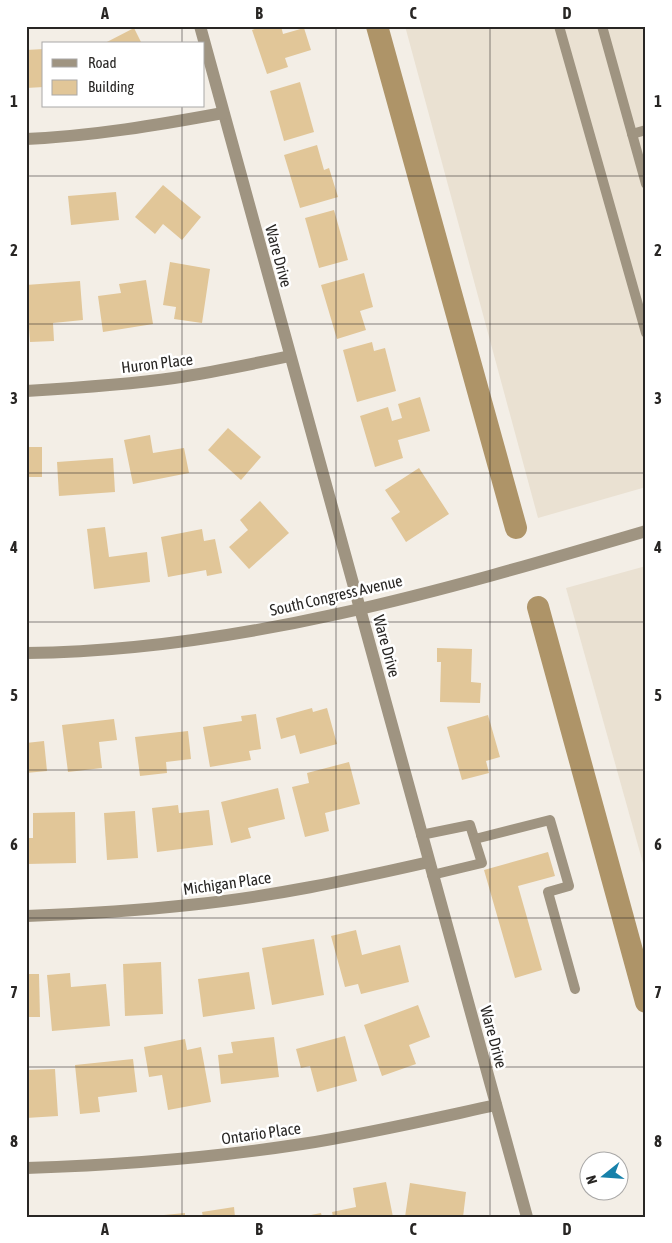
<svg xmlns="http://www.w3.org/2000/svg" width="672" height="1243" viewBox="0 0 672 1243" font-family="'Asap Condensed',sans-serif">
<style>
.built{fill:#eae1d2}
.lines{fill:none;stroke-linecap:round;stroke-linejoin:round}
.canal{stroke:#ae9468;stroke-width:22}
.building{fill:#e1c698}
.service{stroke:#9f9481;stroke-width:10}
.minor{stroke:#9f9481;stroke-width:12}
.tertiary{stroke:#9f9481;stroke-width:12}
.grid{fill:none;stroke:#282624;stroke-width:1;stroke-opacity:0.55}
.labels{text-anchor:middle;stroke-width:5;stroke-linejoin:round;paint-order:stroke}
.street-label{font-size:16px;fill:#282624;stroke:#fff}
.neatline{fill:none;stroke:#282624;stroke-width:2}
.grid-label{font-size:16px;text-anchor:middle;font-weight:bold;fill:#282624}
</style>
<rect width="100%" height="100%" fill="#f3eee6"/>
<!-- built -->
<g class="built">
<path d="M405 26H646V487L538 518Z"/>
<path d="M646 566V874L566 588Z"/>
</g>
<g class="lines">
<!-- canal -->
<g class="canal">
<path d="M377 26 516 528"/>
<path d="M538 607 646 1002"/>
</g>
</g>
<!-- building -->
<g class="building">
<path d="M263 26H281L283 34 304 28 311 50 285 58 288 67 267 74 252 30Z"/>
<path d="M134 28 142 44H103Z"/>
<path d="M44 49V87L26 88V50Z"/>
<path d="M300 82 314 132 284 141 270 91Z"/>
<path d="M317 145 324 170 329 168 338 197 300 208 284 155Z"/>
<path d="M163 185 201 217 182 240 163 224 155 234 135 217Z"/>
<path d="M116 192 119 220 71 225 68 196Z"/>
<path d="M334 210 348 260 319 268 305 218Z"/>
<path d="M170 262 210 269 202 323 174 319 176 307 163 305Z"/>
<path d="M364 273 373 307 360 311 366 330 337 339 321 285Z"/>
<path d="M146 280 153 324 103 332 98 296 121 293 119 284Z"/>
<path d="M80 281 83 320 53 323 54 341 30 342 26 285Z"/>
<path d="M372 342 374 351 385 348 396 391 357 402 343 350Z"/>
<path d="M420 397 430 431 398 440 403 458 375 467 360 416 388 407 392 421 402 418 398 404Z"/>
<path d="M228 428 261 457 241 480 208 450Z"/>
<path d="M150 435 153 453 184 448 189 473 133 484 124 440Z"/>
<rect x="26" y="447" width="16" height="30"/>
<path d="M113 458 115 492 59 496 57 462Z"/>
<path d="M419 468 449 514 406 542 391 518 400 512 385 490Z"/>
<path d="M260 501 289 533 249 569 229 547 248 530 240 520Z"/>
<path d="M105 527 109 557 147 552 150 582 94 589 87 529Z"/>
<path d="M202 529 204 541 215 539 222 573 207 576 206 570 168 577 161 537Z"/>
<path d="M437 648 472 649 471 682 481 683 480 703 440 702 441 662H437Z"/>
<path d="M312 708 313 712 327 708 337 744 300 754 295 735 281 739 276 718Z"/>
<path d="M256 714 261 749 249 751 251 760 210 767 203 727 242 721 241 716Z"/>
<path d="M488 715 500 757 486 761 489 773 462 780 447 727Z"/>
<path d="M114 719 117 740 99 742 102 768 68 772 62 725Z"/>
<path d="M188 731 191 759 166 762 167 773 140 776 135 737Z"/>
<path d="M44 741 47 771 26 773V743Z"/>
<path d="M349 762 360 804 325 813 329 831 305 837 292 787 309 783 307 773Z"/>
<path d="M278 788 285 819 248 828 251 838 231 843 221 802Z"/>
<path d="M178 805 179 813 209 810 213 845 157 852 152 808Z"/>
<path d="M135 811 138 858 107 860 104 813Z"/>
<path d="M75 812 76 863 26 864V838H33V813Z"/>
<path d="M548 852 555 876 518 886 542 970 515 978 484 870Z"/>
<path d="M356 930 362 955 400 945 409 982 361 994 358 984 345 987 331 936Z"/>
<path d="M314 939 324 995 272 1005 262 948Z"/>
<path d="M161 962 163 1014 125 1016 123 964Z"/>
<path d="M249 972 255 1009 203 1017 198 979Z"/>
<path d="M70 973 71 987 106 984 110 1026 52 1031 47 975Z"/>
<path d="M26 974H39L40 1017H26Z"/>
<path d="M418 1005 430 1037 409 1045 416 1064 382 1076 364 1025Z"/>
<path d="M345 1036 357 1081 317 1092 310 1066 301 1068 296 1049Z"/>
<path d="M274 1037 279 1077 221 1084 218 1055 233 1053 231 1042Z"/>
<path d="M185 1039 187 1050 201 1047 211 1102 168 1110 162 1075 149 1077 144 1047Z"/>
<path d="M133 1059 137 1092 98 1097 100 1112 80 1114 75 1065Z"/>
<path d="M55 1069 58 1116 26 1118V1070Z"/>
<path d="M386 1182 393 1217H333L332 1212 356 1207 353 1188Z"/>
<path d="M410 1183 466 1192 463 1217H405Z"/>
<path d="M234 1207 235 1217H203L202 1212Z"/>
<path d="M185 1213V1217H164V1215Z"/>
<path d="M321 1213 322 1217H306V1216Z"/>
</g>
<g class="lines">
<!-- service -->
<g class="service">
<path d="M559 26 646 333"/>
<path d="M602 26 646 184"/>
<path d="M632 134 646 130"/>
<path d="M421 835 470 825 482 863 432 875"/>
<path d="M475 839 550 820 569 886 548 892 575 989"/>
</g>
<!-- minor -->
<g class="minor">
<path d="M200 26 527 1217"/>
<path d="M26 139C93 136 158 125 223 113"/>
<path d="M26 391C76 388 125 385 174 378 213 372 252 364 290 356"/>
<path d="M26 916C81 914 135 911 189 905 270 897 350 880 429 862"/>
<path d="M26 1168C119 1165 211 1158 302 1144 367 1134 431 1119 496 1105"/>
</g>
<!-- tertiary -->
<path class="tertiary" d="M26 653C238 651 445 590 646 531"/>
</g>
<!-- grid -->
<path class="grid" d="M182 26V44M336 26V1217M490 26V1217M182 106V1217M26 176H646M26 324H646M26 473H646M26 622H646M26 770H646M26 918H646M26 1067H646"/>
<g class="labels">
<!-- street labels -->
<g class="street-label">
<text transform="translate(279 256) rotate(75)" y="6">Ware Drive</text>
<text transform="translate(157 363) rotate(-7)" y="6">Huron Place</text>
<text transform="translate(336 595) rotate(-13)" y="6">South Congress Avenue</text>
<text transform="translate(387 646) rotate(75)" y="6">Ware Drive</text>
<text transform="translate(227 883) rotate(-8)" y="6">Michigan Place</text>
<text transform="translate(494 1037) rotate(75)" y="6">Ware Drive</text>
<text transform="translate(261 1133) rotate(-8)" y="6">Ontario Place</text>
</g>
</g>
<!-- border -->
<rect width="672" height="1243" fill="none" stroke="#ffffff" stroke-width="55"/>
<!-- legend -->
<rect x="42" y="42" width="162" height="65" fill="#ffffff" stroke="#a9a8a7"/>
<rect x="52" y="59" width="25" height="8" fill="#9f9481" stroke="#a9a8a7"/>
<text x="88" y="68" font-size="15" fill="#282624">Road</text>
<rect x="52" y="80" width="25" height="15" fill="#e1c698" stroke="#a9a8a7"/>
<text x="88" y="92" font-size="15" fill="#282624">Building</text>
<!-- north arrow -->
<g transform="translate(604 1176) rotate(253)"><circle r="24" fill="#ffffff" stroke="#a9a8a7"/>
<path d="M0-4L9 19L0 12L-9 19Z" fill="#1781aa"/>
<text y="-8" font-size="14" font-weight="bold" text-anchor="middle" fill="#282624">N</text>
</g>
<rect x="28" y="28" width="616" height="1188" class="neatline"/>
<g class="grid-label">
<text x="105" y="19">A</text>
<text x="259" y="19">B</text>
<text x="413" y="19">C</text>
<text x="567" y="19">D</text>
<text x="14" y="107">1</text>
<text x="658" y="107">1</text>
<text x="14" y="256">2</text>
<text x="658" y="256">2</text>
<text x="14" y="404">3</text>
<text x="658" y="404">3</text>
<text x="14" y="553">4</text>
<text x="658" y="553">4</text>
<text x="14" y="701">5</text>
<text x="658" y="701">5</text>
<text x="14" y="850">6</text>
<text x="658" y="850">6</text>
<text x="14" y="998">7</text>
<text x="658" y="998">7</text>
<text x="14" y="1147">8</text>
<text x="658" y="1147">8</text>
<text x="105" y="1235">A</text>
<text x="259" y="1235">B</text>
<text x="413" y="1235">C</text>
<text x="567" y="1235">D</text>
</g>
</svg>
